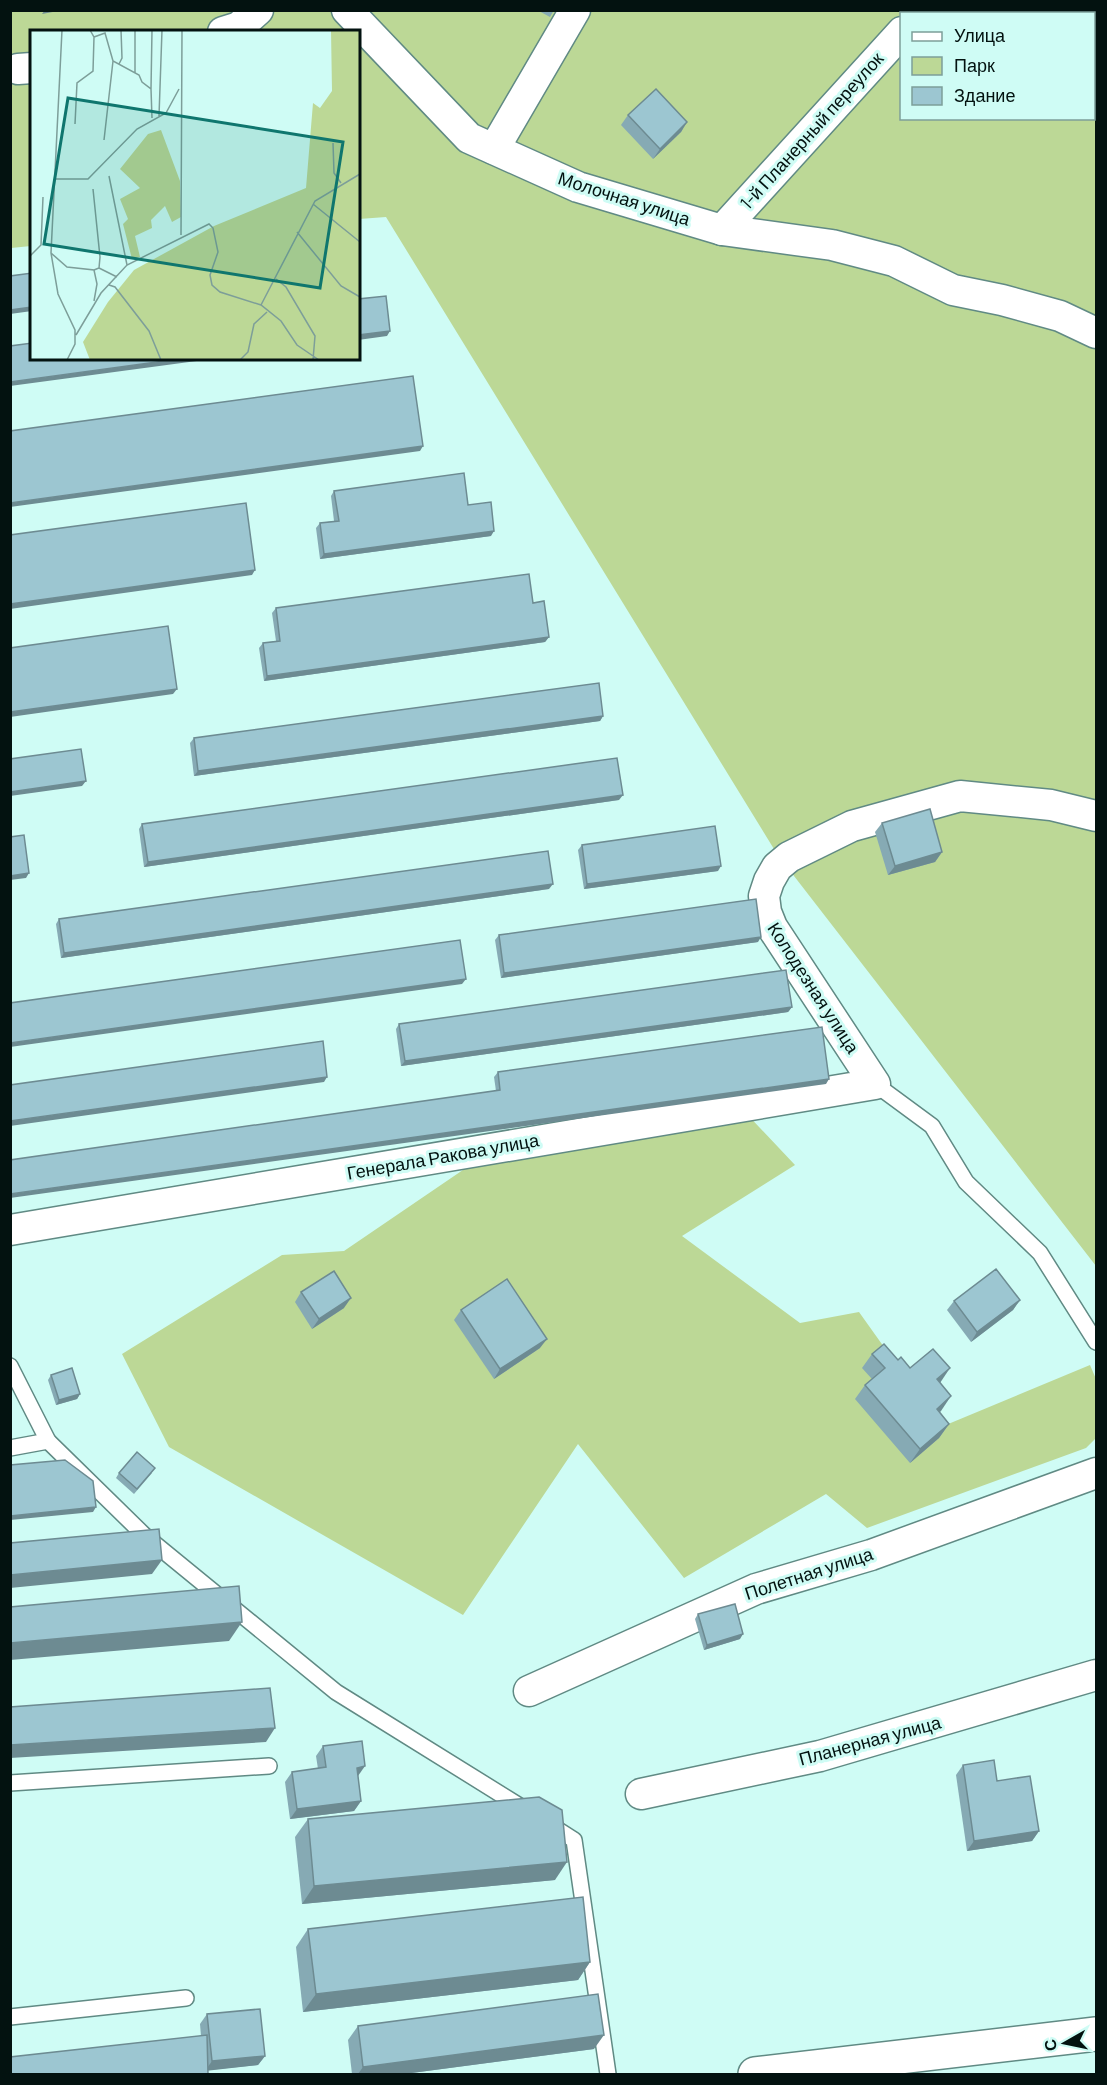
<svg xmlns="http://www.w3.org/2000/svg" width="1107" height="2085" viewBox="0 0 1107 2085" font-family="Barlow,sans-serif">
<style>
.green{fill:#bcd896;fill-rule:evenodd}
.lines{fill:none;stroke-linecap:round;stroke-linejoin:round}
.lane-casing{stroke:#608a84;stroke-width:18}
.street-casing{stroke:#608a84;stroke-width:33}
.secondary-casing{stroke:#608a84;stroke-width:36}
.lane{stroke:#fff;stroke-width:15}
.street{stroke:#fff;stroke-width:30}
.secondary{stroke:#fff;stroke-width:33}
.wall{fill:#86aab4}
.shaded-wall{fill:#6d8b92}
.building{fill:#9cc6d1;stroke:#6d8b92;stroke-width:1.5}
.labels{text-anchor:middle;stroke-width:6;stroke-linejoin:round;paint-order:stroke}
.street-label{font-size:18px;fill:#031210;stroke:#cffcf5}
.inset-road{fill:none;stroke:#7d9e99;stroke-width:1.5}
.view{fill:#0f766e;fill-opacity:0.15;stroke:#0f766e;stroke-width:3}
.inset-edge{fill:none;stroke:#031210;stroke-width:3}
</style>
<rect width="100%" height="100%" fill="#cffcf5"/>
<!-- green -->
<g class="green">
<path d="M11 11H1096V1266L777 854 386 217 359 219 358 32H32L31 246 11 248ZM902 14H1094V118H902Z"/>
<path d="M744 1111 795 1165 682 1236 800 1323 859 1312 941 1427 1090 1365 1096 1379V1438L1086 1448 867 1528 826 1494 684 1578 578 1444 463 1615 169 1447 122 1354 282 1255 344 1251 482 1157Z"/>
</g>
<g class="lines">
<defs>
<g id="lane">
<path d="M875 1084 932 1126 966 1182 1040 1253 1096 1342"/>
<path d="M10 1366 48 1441 144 1535 336 1692 526 1810"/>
<path d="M10 1448 48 1441"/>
<path d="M10 1783 269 1766"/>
<path d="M549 1824 574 1840 608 2074"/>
<path d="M10 2017 186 1998"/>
</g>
<g id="street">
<path d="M347 10 469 138 578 187 722 230 832 245 894 261 953 290 1002 300 1060 316 1096 333"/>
<path d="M918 14 921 10"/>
<path d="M223 32 239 27 258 10"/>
<path d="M18 69 32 68"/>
<path d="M494 149 575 10"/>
<path d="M722 230 902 32"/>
<path d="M10 1230 875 1084 772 927 766 912 764 896 769 881 777 867 789 857 852 826 960 796 1051 805 1096 816"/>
<path d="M529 1691 756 1589 871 1555 1096 1473"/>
<path d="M641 1794 820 1756 1096 1675"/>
</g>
<path id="secondary" d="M755 2074 1096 2034"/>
</defs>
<!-- lane casing -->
<use href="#lane" class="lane-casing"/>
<!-- street casing -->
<use href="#street" class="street-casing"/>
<!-- secondary casing -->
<use href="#secondary" class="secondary-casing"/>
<!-- lane -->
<use href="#lane" class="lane"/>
<!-- street -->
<use href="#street" class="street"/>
<!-- secondary -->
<use href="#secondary" class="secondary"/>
</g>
<!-- wall -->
<g class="wall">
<path d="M537 10H554L550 17Z"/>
<path d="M628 115 687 122 681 132 653 159 621 125Z"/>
<path d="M334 491 468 505 491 536 320 559 316 528 320 523 334 521 331 496Z"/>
<path d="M533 603 549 637 545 642 264 681 259 648 263 643 276 641 272 613 276 608Z"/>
<path d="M603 716 600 721 194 776 190 743 194 738Z"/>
<path d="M619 800 144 867 139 829 142 824Z"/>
<path d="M882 823 942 852 935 862 888 875 875 832Z"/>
<path d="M582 845 718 871 584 889 578 850Z"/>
<path d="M549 889 61 958 56 924 59 919Z"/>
<path d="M499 935 758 942 501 978 495 940Z"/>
<path d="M792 1007 788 1012 401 1066 396 1029 399 1024Z"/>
<path d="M498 1072 826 1084 496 1091 494 1077Z"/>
<path d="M301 1292 344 1308 312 1329 295 1302Z"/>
<path d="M1020 1300 1013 1310 971 1342 947 1310 954 1301Z"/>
<path d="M461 1310 540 1348 494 1379 454 1320Z"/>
<path d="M872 1354 898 1360 910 1368 940 1383 941 1411 939 1412 949 1424 939 1438 910 1463 855 1399 865 1385 872 1379 862 1368Z"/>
<path d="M51 1375 80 1394 77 1399 56 1405 48 1380Z"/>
<path d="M119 1473H152L134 1494 116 1478Z"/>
<path d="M698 1614 740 1639 704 1650 695 1619Z"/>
<path d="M323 1746 358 1776 361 1801 354 1811 290 1819 285 1782 292 1772 318 1769 316 1756Z"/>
<path d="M963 1765 997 1781 1039 1831 1032 1841 967 1851 956 1775Z"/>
<path d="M308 1819 555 1880 302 1904 295 1837Z"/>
<path d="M308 1929 590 1962 578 1980 303 2012 296 1947Z"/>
<path d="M207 2014 265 2056 258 2065 208 2070 201 2036 200 2024Z"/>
<path d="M358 2026 594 2049 404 2074H352L348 2040Z"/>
</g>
<!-- shaded-wall -->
<g class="shaded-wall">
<path d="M45 10H63L42 14Z"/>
<path d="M687 122 681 132 653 159 660 149Z"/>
<path d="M32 307V311L10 314V310Z"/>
<path d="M390 331 387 336 358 340V335Z"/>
<path d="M186 358H219L10 386V382Z"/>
<path d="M423 446 420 451 10 507V503Z"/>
<path d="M494 531 491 536 320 559 324 554Z"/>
<path d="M255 570 252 575 10 609V604Z"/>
<path d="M549 637 545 642 264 681 267 676Z"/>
<path d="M177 689 173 694 10 717V712Z"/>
<path d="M603 716 600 721 194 776 198 771Z"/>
<path d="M86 781 82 786 10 796V792Z"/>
<path d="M623 795 619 800 144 867 148 862Z"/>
<path d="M942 852 935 862 888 875 895 866Z"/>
<path d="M721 866 718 871 584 889 587 884Z"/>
<path d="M29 873 26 878 10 880V876Z"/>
<path d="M553 884 549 889 61 958 64 953Z"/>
<path d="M761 937 758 942 501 978 504 973Z"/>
<path d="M466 979 462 984 10 1047V1043Z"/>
<path d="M792 1007 788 1012 401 1066 405 1061Z"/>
<path d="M327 1077 324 1082 10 1126V1121Z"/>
<path d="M829 1079 826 1084 10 1198V1194Z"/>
<path d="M351 1298 344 1308 312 1329 319 1319Z"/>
<path d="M1020 1300 1013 1310 971 1342 977 1332Z"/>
<path d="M547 1339 540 1348 494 1379 500 1369Z"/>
<path d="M950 1368 940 1383 937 1379Z"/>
<path d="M80 1394 77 1399 56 1405 59 1400Z"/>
<path d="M951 1396 941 1411 927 1423 937 1409Z"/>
<path d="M949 1424 939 1438 910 1463 920 1449Z"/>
<path d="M96 1507 93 1512 10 1520V1516Z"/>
<path d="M162 1560 152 1574 10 1588V1575Z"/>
<path d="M242 1622 229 1641 10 1660V1643Z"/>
<path d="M743 1634 740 1639 704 1650 707 1645Z"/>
<path d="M275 1728 266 1742 10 1758V1745Z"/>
<path d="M365 1766 358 1776 357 1768Z"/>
<path d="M361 1801 354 1811 290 1819 297 1809Z"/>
<path d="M1039 1831 1032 1841 967 1851 974 1841Z"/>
<path d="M567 1862 555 1880 302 1904 314 1886Z"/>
<path d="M590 1962 578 1980 303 2012 316 1994Z"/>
<path d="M604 2035 594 2049 404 2074H358L363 2067Z"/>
<path d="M265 2056 258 2065 205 2071 212 2061Z"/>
</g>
<!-- building -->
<g class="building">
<path d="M656 89 687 122 660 149 628 115Z"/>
<path d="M32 273V307L10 310V276Z"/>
<path d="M386 296 390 331 358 335V299Z"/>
<path d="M32 343V358H186L10 382V346Z"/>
<path d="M413 376 423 446 10 503V431Z"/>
<path d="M464 473 468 505 491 502 494 531 324 554 320 523 339 521 334 491Z"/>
<path d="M246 503 255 570 10 604V535Z"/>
<path d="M529 574 533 603 544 601 549 637 267 676 263 643 280 641 276 608Z"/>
<path d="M168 626 177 689 10 712V648Z"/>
<path d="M599 683 603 716 198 771 194 738Z"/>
<path d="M81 749 86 781 10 792V759Z"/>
<path d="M617 758 623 795 148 862 142 824Z"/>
<path d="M930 809 942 852 895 866 882 823Z"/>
<path d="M715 826 721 866 587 884 582 845Z"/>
<path d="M24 835 29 873 10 876V837Z"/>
<path d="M548 851 553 884 64 953 59 919Z"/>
<path d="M756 899 761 937 504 973 499 935Z"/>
<path d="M460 940 466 979 10 1043V1003Z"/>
<path d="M786 970 792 1007 405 1061 399 1024Z"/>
<path d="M822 1027 829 1079 10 1194V1160L500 1090 498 1072Z"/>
<path d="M323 1041 327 1077 10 1121V1085Z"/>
<path d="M996 1269 1020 1300 977 1332 954 1301Z"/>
<path d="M334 1271 351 1298 319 1319 301 1292Z"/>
<path d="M507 1279 547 1339 500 1369 461 1310Z"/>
<path d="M884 1344 898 1360 901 1357 910 1368 933 1349 950 1368 937 1379 951 1396 937 1409 949 1424 920 1449 865 1385 885 1368 872 1354Z"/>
<path d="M72 1368 80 1394 59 1400 51 1375Z"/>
<path d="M137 1452 155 1468 137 1489 119 1473Z"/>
<path d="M65 1460 93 1481 96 1507 10 1516V1465Z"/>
<path d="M159 1529 162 1560 10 1575V1543Z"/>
<path d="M239 1586 242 1622 10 1643V1607Z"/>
<path d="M735 1604 743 1634 707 1645 698 1614Z"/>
<path d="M270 1688 275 1728 10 1745V1707Z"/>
<path d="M362 1741 365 1766 357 1768 361 1801 297 1809 292 1772 326 1767 323 1746Z"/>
<path d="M994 1760 997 1781 1030 1776 1039 1831 974 1841 963 1765Z"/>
<path d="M539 1797 562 1810 567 1862 314 1886 308 1819Z"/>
<path d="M583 1897 590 1962 316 1994 308 1929Z"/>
<path d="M598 1994 604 2035 363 2067 358 2026Z"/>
<path d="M260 2009 265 2056 212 2061 207 2014Z"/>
<path d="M207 2035 208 2074H10V2057Z"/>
</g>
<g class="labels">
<!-- street labels -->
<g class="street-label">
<text transform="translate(812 131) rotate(-48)" y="6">1-й Планерный переулок</text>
<text transform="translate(624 199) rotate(18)" y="6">Молочная улица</text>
<text transform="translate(813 988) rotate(57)" y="6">Колодезная улица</text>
<text transform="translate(443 1157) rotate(-10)" y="6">Генерала Ракова улица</text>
<text transform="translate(809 1574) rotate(-18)" y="6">Полетная улица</text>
<text transform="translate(870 1741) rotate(-15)" y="6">Планерная улица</text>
</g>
</g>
<!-- overview -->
<g transform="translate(30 30)">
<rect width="330" height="330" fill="#cffcf5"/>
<path d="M301 0H330V330H60L53 312 78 272 104 240 184 196 276 158 283 73 290 78 302 61ZM131 100 150 151 151 187 142 192 135 176 121 190 122 198 105 206 110 227 102 229 93 194 98 189 90 169 110 158 90 139 118 104Z" fill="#bcd896"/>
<path class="inset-road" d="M32 0 21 223 28 264 45 300V314L37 330M60 0 64 7 75 3 83 31 109 45 112 52 121 59 122 88M105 0V43M89 34 92 28 91 0M121 59 122 0M129 86 132 0M45 94 47 53 63 41 64 7M74 110 83 31M303 113 304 143 311 153M79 146 97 235M24 149H58L107 99 136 83 149 59M63 159 70 227 69 238 64 240M283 174 330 212M267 202 311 256 330 267M151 205 152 0M21 223 37 237 64 240 67 254 64 271M0 226 11 215 13 167M69 238 87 247M246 249 256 257 285 306 283 330M79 255 85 257 119 301 131 330M231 275 285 171 330 144M46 305 71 263 97 235 179 194 183 198 188 222 180 245 182 255 190 262 231 275 251 291 267 315 289 330M210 330 218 322 224 294 237 282"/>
<path class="view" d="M38 68 313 112 290 258 14 214Z"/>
<rect width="330" height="330" class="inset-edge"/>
</g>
<!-- border -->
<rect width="1107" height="2085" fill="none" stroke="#031210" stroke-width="24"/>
<!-- legend -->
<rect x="900" y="12" width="195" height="108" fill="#cffcf5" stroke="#7d9e99" stroke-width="1.5"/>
<rect x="912" y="32" width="30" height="9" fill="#ffffff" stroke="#7d9e99" stroke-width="1.5"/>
<text x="954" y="42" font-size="18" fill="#031210">Улица</text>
<rect x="912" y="57" width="30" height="18" fill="#bcd896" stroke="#7d9e99" stroke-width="1.5"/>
<text x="954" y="72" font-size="18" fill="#031210">Парк</text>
<rect x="912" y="87" width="30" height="18" fill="#9cc6d1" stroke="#7d9e99" stroke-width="1.5"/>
<text x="954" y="102" font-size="18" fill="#031210">Здание</text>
<!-- north arrow -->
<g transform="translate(1065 2043) rotate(261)" stroke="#cffcf5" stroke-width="4.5" paint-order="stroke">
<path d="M0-4.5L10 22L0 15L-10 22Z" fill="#031210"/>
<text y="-9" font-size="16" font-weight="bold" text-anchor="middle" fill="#031210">С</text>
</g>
</svg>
